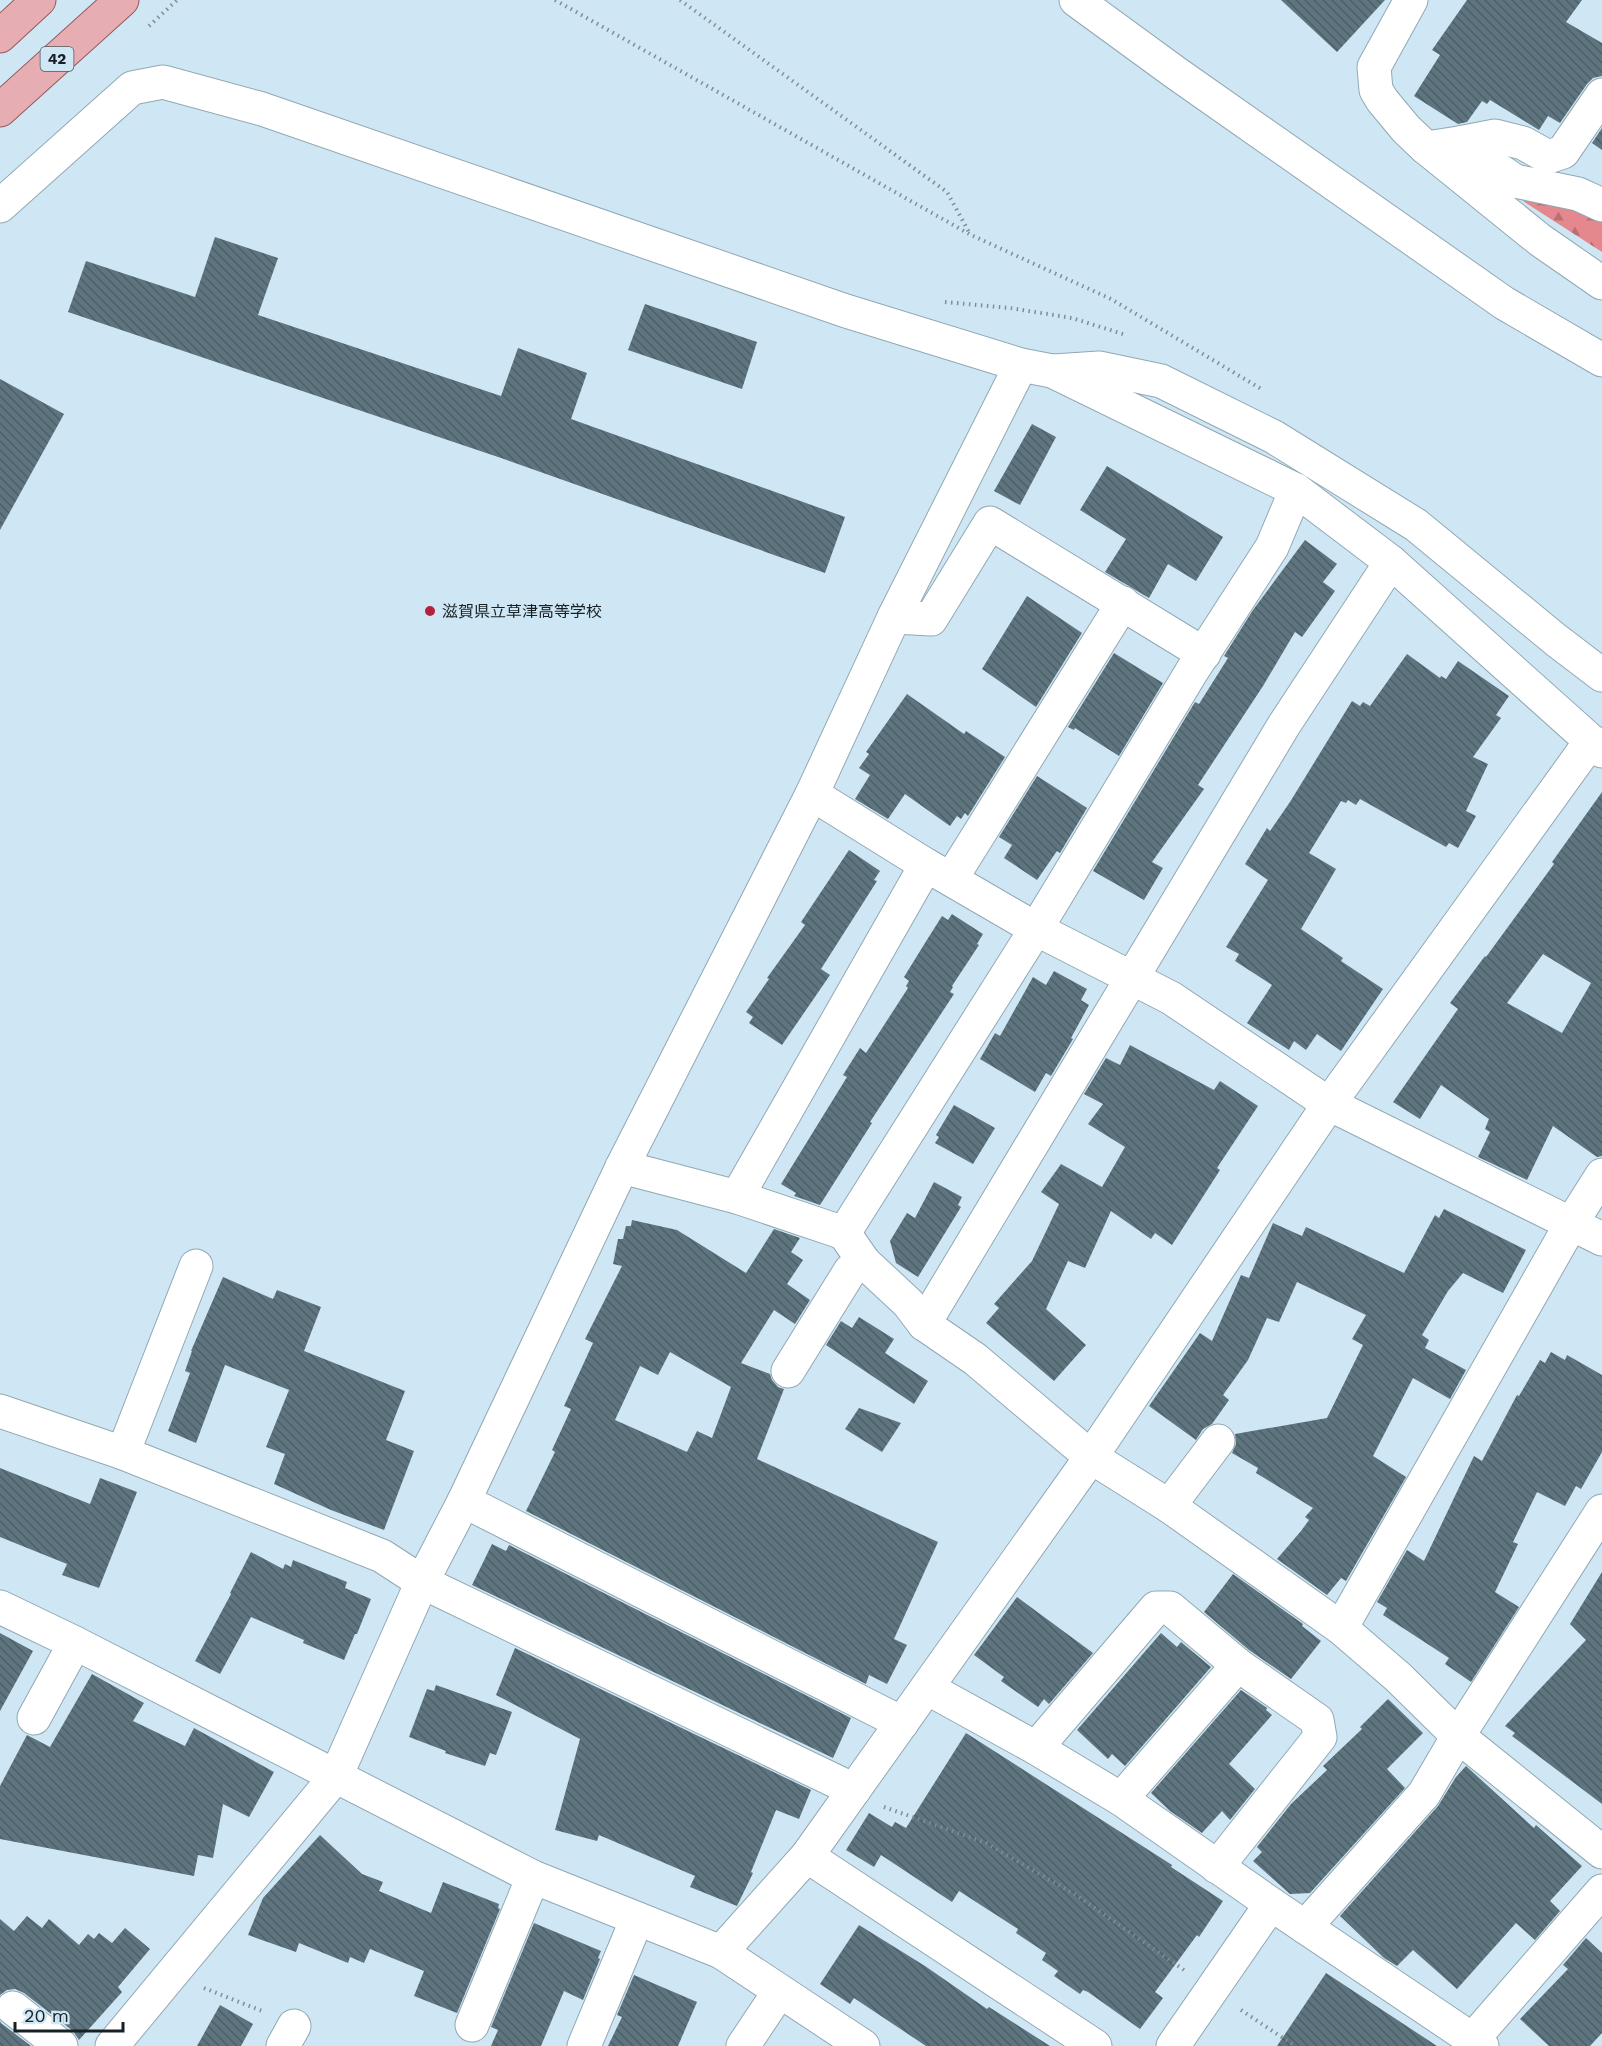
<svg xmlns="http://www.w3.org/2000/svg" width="1602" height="2046" viewBox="0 0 1602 2046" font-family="'Work Sans','Noto Sans JP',sans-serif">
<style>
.forest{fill:url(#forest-firs)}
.building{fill:url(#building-back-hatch);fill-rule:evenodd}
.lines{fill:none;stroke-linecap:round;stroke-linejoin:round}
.minor-casing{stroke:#91a8b4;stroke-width:35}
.major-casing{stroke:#93595e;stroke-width:35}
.path{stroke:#7d8e97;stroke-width:4;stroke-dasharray:1.5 4.5;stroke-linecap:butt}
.minor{stroke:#fff;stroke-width:33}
.major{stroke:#e6aeb2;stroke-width:33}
.poi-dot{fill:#b4213e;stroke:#cfe7f4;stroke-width:2}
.labels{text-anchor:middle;stroke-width:6;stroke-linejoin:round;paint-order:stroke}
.shield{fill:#cfe7f4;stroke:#4e5c62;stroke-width:1.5}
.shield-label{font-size:15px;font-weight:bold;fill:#172024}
.poi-label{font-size:16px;fill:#172024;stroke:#cfe7f4;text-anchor:start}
</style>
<defs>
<pattern id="forest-firs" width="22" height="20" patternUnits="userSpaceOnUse" patternTransform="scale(1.5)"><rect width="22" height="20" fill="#e5888d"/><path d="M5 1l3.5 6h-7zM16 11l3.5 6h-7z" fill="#b96f73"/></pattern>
<pattern id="building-back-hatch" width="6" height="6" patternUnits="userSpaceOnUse" patternTransform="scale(1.5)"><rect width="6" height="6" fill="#5e747f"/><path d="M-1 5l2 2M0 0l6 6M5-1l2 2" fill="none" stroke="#4d5f68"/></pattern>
</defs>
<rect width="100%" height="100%" fill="#cfe7f4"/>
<!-- forest -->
<path class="forest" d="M1538 197 1602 218V252L1523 201Z"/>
<!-- building -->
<g class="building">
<path d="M1281 0H1385L1337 52Z"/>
<path d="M1467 0H1582L1566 22 1602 43V76L1593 78 1587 84 1560 123 1548 116 1539 130 1490 100 1487 104 1482 101 1467 122 1458 124 1414 96 1440 55 1432 50Z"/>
<path d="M1602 128V150L1592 143Z"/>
<path d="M215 237 278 258 258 315 501 396 518 348 587 373 571 419 845 517 825 573 504 459 68 312 86 261 195 297Z"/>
<path d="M645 304 757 342 742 389 628 350Z"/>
<path d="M0 379 64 414 0 530Z"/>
<path d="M1032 424 1056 437 1020 505 994 491Z"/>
<path d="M1107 466 1223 537 1196 581 1168 564 1149 598 1105 572 1126 539 1080 510Z"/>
<path d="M1305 540 1337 564 1323 582 1335 591 1302 637 1295 632 1263 686 1198 785 1204 789 1152 862 1163 868 1144 900 1093 871 1195 702 1199 704 1228 658 1224 656 1253 610Z"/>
<path d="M1027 596 1082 633 1036 707 982 669Z"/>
<path d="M1114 653 1163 683 1119 756 1075 728 1074 730 1068 727Z"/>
<path d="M1407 654 1440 678 1441 676 1446 679 1458 661 1509 696 1496 715 1501 718 1473 757 1488 764 1466 811 1476 816 1458 848 1449 843 1446 847 1360 799 1356 805 1348 800 1346 803 1341 801 1309 853 1336 869 1301 929 1343 958 1341 961 1383 989 1341 1051 1317 1034 1306 1050 1294 1041 1289 1050 1247 1023 1272 985 1235 961 1239 954 1226 947 1268 880 1245 864 1267 828 1270 831 1290 802 1352 701 1360 706 1363 702 1370 706Z"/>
<path d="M907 694 964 734 966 731 1005 757 968 816 965 813 961 819 957 816 950 826 905 794 888 819 855 799 870 775 859 768 869 754 866 752Z"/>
<path d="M1037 776 1087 808 1060 853 1057 851 1037 880 1004 858 1012 845 999 837Z"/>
<path d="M1602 792V1156L1597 1157 1553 1126 1527 1180 1478 1157 1490 1132 1485 1129 1489 1119 1441 1085 1420 1119 1393 1102 1458 1009 1450 1003 1485 956 1486 957 1554 864 1552 862ZM1543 954 1591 983 1562 1033 1507 1003Z"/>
<path d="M849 850 880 871 874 880 877 881 821 969 830 975 782 1045 749 1023 753 1017 746 1012 769 979 767 978 805 925 801 922Z"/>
<path d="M952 914 983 934 977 944 979 945 952 986 953 987 950 992 954 994 870 1122 872 1123 820 1205 794 1196 796 1193 781 1184 847 1077 843 1075 860 1048 866 1053 908 988 906 986 909 981 904 977 925 943 942 916 948 920Z"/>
<path d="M1054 971 1087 989 1081 1000 1089 1005 1071 1038 1073 1039 1051 1076 1046 1073 1035 1092 980 1059 995 1033 1000 1036 1033 977 1046 985Z"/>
<path d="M1130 1045 1214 1090 1220 1081 1258 1106 1217 1168 1220 1170 1172 1245 1155 1233 1151 1239 1111 1211 1085 1268 1068 1261 1046 1309 1086 1345 1054 1381 986 1323 999 1308 994 1304 1032 1261 1059 1204 1041 1192 1061 1164 1102 1187 1125 1147 1088 1124 1103 1104 1084 1094 1106 1058 1120 1065Z"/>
<path d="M954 1105 995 1128 973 1164 935 1143 939 1137 936 1135Z"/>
<path d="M934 1182 962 1197 958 1205 961 1207 918 1277 896 1263 890 1241 907 1213 915 1218Z"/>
<path d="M1444 1209 1526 1250 1503 1293 1463 1273 1448 1291 1422 1335 1429 1340 1425 1348 1466 1370 1450 1399 1413 1378 1373 1456 1406 1477 1346 1581 1341 1578 1327 1595 1277 1559 1301 1531 1309 1520 1305 1517 1313 1508 1256 1473 1258 1468 1232 1453 1236 1444 1235 1434 1327 1418 1363 1345 1352 1339 1366 1315 1297 1282 1279 1322 1267 1318 1248 1360 1223 1395 1229 1400 1212 1424 1203 1429 1196 1440 1149 1406 1200 1333 1212 1341 1241 1275 1249 1278 1273 1223 1302 1236 1306 1227 1404 1273 1435 1215 1439 1218Z"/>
<path d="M632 1220 677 1230 746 1273 774 1229 800 1238 791 1252 803 1260 787 1284 810 1300 795 1324 774 1310 741 1363 770 1374 772 1380 778 1387 784 1389 757 1459 938 1542 894 1639 907 1645 887 1684 869 1675 866 1684 526 1511 555 1452 552 1450 571 1409 564 1406 593 1343 585 1339 622 1266 613 1264 618 1239H623L626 1226H631ZM670 1352 731 1387 712 1438 697 1431 687 1452 615 1420 640 1366 658 1375Z"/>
<path d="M223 1277 273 1299 277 1290 321 1307 304 1351 405 1391 386 1440 414 1451 384 1530 331 1510 274 1484 285 1454 266 1447 289 1390 225 1365 196 1443 168 1431 190 1373 185 1371 192 1351H191Z"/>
<path d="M859 1317 894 1339 885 1353 928 1381 914 1404 826 1345 841 1321 852 1328Z"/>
<path d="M1551 1352 1565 1360 1567 1355 1602 1375V1452L1581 1489 1576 1486 1565 1506 1537 1492 1513 1542 1518 1544 1495 1592 1519 1607 1471 1682 1445 1664 1449 1658 1383 1615 1387 1608 1377 1602 1407 1550 1424 1561 1474 1456 1482 1461 1517 1395 1519 1396 1540 1360 1545 1363Z"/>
<path d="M859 1408 901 1423 882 1452 845 1429Z"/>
<path d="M0 1468 90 1504 100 1478 137 1492 99 1588 62 1575 67 1564 0 1537Z"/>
<path d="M492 1544 506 1551 509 1545 851 1718 833 1758 472 1585Z"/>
<path d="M251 1552 283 1569 285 1564 291 1567 293 1560 347 1582 345 1588 371 1599 357 1634H355L344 1660 303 1643 304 1640 251 1617 220 1674 195 1661 231 1594 230 1593Z"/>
<path d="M1602 1572V1804L1512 1736 1515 1733 1505 1726 1586 1640 1570 1624Z"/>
<path d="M1233 1574 1303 1624 1302 1626 1321 1641 1291 1679 1249 1650 1204 1612Z"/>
<path d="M1017 1597 1093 1653 1049 1704 1044 1699 1038 1707 1001 1681 1004 1677 974 1655Z"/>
<path d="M0 1633 33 1651 0 1711Z"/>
<path d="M1161 1633 1177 1647 1181 1642 1211 1667 1125 1766 1112 1754 1108 1759 1077 1730Z"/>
<path d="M515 1648 811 1790 799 1819 776 1810 751 1872 753 1873 737 1906 690 1887 695 1876 599 1835 597 1841 555 1830 580 1739 496 1695Z"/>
<path d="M92 1674 144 1703 133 1721 185 1746 194 1728 274 1772 249 1817 223 1804 213 1858 198 1855 194 1876 0 1839V1786L27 1735 50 1747Z"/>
<path d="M436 1685 512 1712 496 1755 490 1753 485 1766 445 1753 446 1751 409 1737 427 1689 434 1691Z"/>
<path d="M1241 1690 1267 1708 1266 1710 1272 1715 1229 1764 1255 1789 1230 1820 1222 1811 1202 1833 1170 1811 1151 1793Z"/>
<path d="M1388 1699 1423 1733 1387 1769 1405 1788 1310 1893 1290 1894 1253 1861 1262 1852 1257 1847 1291 1804 1327 1770 1323 1766 1362 1729 1360 1727Z"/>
<path d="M966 1733 1172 1865 1171 1867 1223 1901 1199 1937 1197 1935 1155 1992 1163 1998 1140 2029 1088 1992 1083 1990 1080 1994 1054 1976 1058 1971 1042 1960 1046 1953 1016 1933 1018 1929 959 1891 952 1902 881 1855 874 1867 846 1850 869 1813 892 1827 895 1822 906 1828Z"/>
<path d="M1466 1766 1534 1828 1536 1825 1582 1866 1550 1901 1560 1911 1535 1940 1516 1923 1457 1989 1413 1950 1397 1966 1384 1958 1340 1916 1438 1806 1456 1777Z"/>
<path d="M320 1835 362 1874 383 1882 379 1891 431 1913 443 1882 499 1904 498 1908 500 1909 457 2013 414 1996 424 1971 370 1949 364 1963 350 1957 348 1963 299 1943 296 1952 248 1935 263 1898Z"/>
<path d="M27 1916 42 1928 49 1919 79 1945 88 1934 94 1939 99 1933 112 1943 125 1928 150 1949 118 1987 122 1992 79 2040 73 2031 24 1993 15 1989 7 1990 0 1995V1919L14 1931Z"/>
<path d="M534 1923 601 1951 598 1958 600 1959 583 2000 564 1991 541 2046H491L498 2030 491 2027Z"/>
<path d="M859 1925 925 1966 987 2009 989 2007 1050 2046H926L854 1998 850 2004 820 1984Z"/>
<path d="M1586 1938 1602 1953V2033L1590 2046H1549L1520 2019 1568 1969 1563 1965Z"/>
<path d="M1326 1973 1437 2046H1277Z"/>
<path d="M634 1975 697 2002 678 2046H608L622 2017 617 2015Z"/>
<path d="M220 2005 253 2024 241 2046H197Z"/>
<path d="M0 2021 1 2023 31 2046H0Z"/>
</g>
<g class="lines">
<defs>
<g id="minor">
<path d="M1076 0 1176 73 1504 303 1602 360"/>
<path d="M1411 0 1374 67 1376 90 1382 100 1406 129 1426 148 1540 240 1602 283"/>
<path d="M1459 143 1495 136 1523 143 1548 157 1563 152 1602 95"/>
<path d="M1426 148 1459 143 1515 181 1578 194 1602 205"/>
<path d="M0 206 132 88 163 82 262 109 846 311 1021 365 1052 371 1296 490 1391 562 1602 751"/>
<path d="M1054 371 1099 368 1161 381 1274 437 1416 525 1556 640 1602 675"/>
<path d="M894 617 931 619 990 523 1204 654"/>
<path d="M812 794 926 865 1036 929 1171 998 1329 1104 1602 1239"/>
<path d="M951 879 1123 603"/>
<path d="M622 1167 737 1197 844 1233 864 1262 908 1303 924 1324 975 1359 1091 1457 1169 1506 1341 1628 1398 1677 1458 1736 1602 1852"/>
<path d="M737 1197 926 865"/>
<path d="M844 1233 1036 929 1192 671 1272 547 1296 490"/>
<path d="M924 1324 1284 725 1391 562"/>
<path d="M788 1371 850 1271 864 1262"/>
<path d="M0 1411 123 1453 382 1556 422 1582 854 1790"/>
<path d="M123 1453 196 1266"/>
<path d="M464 1501 902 1723"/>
<path d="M1169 1506 1218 1441"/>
<path d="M0 1607 75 1643 533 1877 721 1952 863 2046"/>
<path d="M1341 1628 1571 1224 1602 1175"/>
<path d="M927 1688 1036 1748 1121 1799 1271 1904 1482 2046"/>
<path d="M34 1718 75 1643"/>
<path d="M1036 1748 1156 1608H1170L1238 1665 1317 1720 1320 1737 1217 1867"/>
<path d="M1121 1799 1238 1665"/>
<path d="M807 1856 1095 2046"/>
<path d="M1305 1927 1424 1794 1458 1736 1602 1511"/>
<path d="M721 1952 807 1856 1091 1457 1329 1104 1591 741"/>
<path d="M13 2008 61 2046"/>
<path d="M472 2025 533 1877"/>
<path d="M1472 2040 1602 1891"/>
<path d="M112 2046 336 1776 422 1582 464 1501 622 1167 812 794 894 617 1021 365"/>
<path d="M283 2046 294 2026"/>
<path d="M584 2046 637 1919"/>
<path d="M743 2046 779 1992"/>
<path d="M1173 2046 1271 1904"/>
</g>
<g id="major">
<path d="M0 36 39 0"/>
<path d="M0 110 122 0"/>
</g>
</defs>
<!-- minor casing -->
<use href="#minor" class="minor-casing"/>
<!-- major casing -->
<use href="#major" class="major-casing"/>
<!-- path -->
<g class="path">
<path d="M555 0 971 235 1111 299 1263 390"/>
<path d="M680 0 947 192 970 234"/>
<path d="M149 26 177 0"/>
<path d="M945 302 1010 308 1072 318 1126 335"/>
<path d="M884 1807 986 1843 1076 1895 1184 1970"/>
<path d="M204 1988 262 2011"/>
<path d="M1241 2010 1295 2046"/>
</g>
<!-- minor -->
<use href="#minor" class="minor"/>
<!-- major -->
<use href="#major" class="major"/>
</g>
<!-- markers -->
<circle class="poi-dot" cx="430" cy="611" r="6"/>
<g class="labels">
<!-- shield labels -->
<rect class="shield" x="40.5" y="47" width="33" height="24" rx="4.5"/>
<g class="shield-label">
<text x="57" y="64">42</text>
</g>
<!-- poi labels -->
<g class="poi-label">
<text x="442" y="617">滋賀県立草津高等学校</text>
</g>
</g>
<!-- scale -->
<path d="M15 2022v9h108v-9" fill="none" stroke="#172024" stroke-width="3"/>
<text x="24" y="2022" font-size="18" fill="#172024" stroke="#cfe7f4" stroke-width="4.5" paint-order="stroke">20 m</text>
</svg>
